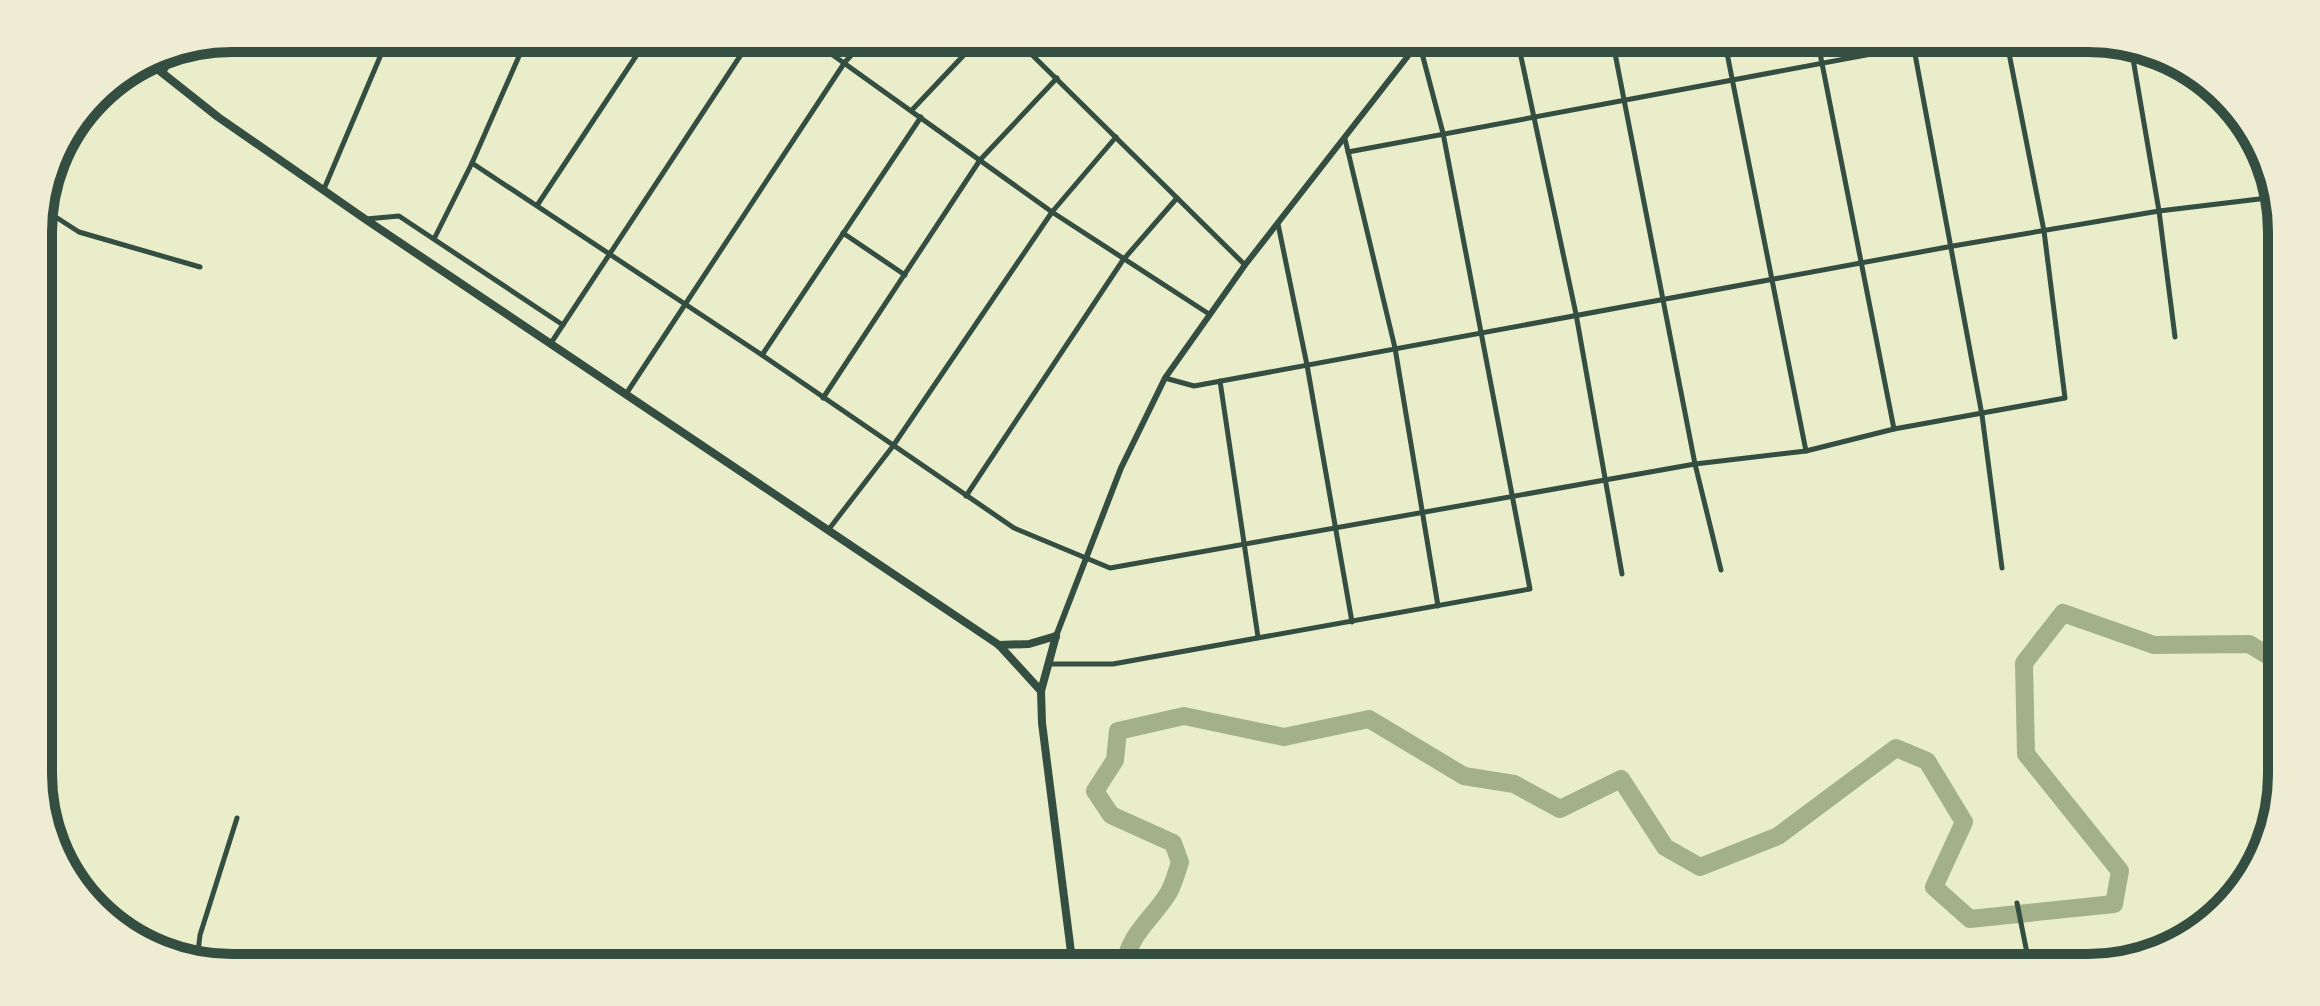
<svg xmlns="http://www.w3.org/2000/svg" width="2320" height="1006" viewBox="0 0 2320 1006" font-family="'Source Sans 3',sans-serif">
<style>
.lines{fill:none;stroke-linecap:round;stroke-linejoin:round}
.river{stroke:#a3b18a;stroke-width:18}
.minor{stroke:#344e41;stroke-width:5}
.secondary{stroke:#344e41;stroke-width:6}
.trunk{stroke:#344e41;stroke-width:8}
.rim{fill:none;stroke:#344e41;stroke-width:10}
</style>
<rect width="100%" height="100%" fill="#e9edc9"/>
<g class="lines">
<!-- river -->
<path class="river" d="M1124 968C1128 934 1153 919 1169 892 1174 883 1177 871 1180 862L1173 843 1111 815 1095 791 1115 760 1118 731 1184 716 1284 737 1369 719 1464 776 1514 784 1560 809 1621 779 1665 847 1700 867 1778 836 1896 748 1927 761 1964 822 1934 887 1970 919 2114 904 2120 871 2026 754 2024 663 2063 613 2154 645 2249 644 2282 664"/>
<!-- minor -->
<g class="minor">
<path d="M809 38 1052 212 1209 314"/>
<path d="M1015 38 1245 265"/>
<path d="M1517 38 1576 314 1622 574"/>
<path d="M1612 38 1695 464 1721 570"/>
<path d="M1724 38 1806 451"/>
<path d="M1817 38 1894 429"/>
<path d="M1912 38 1982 415 2002 568"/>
<path d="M2131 47 2159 211 2175 337"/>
<path d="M163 73 179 49"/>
<path d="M911 111 980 38"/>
<path d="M1345 139 1395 348 1438 606"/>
<path d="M1348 152 1957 38"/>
<path d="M472 163 762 355 1014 528 1110 568 1695 464 1806 451 1894 429 2065 398 2044 231 2006 38"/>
<path d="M324 189 388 38"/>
<path d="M44 199 48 212 79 232 200 267"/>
<path d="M538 204 648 38"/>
<path d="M366 219 399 216 563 325"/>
<path d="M1278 224 1307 365 1352 622"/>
<path d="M843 233 905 275"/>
<path d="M434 239 472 163 527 38"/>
<path d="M551 343 752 38"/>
<path d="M762 355 921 117"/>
<path d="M1165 378 1194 386 1953 246 2159 211 2276 197"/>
<path d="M1220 381 1258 637"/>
<path d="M626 394 845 62 867 38"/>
<path d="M823 398 980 160 1057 78"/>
<path d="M966 496 1123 260 1177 198"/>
<path d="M829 529 893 446 1052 212 1116 137"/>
<path d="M1048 664H1113L1530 589 1443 133 1419 42"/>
<path d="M2017 903 2030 968"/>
<path d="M197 961 200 935 237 818"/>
</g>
<!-- secondary -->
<path class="secondary" d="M1056 636 1121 468 1165 378 1245 265 1422 38"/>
<!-- trunk -->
<g class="trunk">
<path d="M146 60 218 117 365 219 999 645 1041 691"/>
<path d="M1056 636 1041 691 1042 723 1073 968"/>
<path d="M999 645 1029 644 1056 636"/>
</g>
</g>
<!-- crop -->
<path d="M0 0H2320V1006H0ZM232 52H2088A180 180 0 0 1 2268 232V774A180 180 0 0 1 2088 954H232A180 180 0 0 1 52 774V232A180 180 0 0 1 232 52Z" fill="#eeecd3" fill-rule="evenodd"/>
<path class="rim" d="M232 52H2088A180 180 0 0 1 2268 232V774A180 180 0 0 1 2088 954H232A180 180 0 0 1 52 774V232A180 180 0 0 1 232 52Z"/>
</svg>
